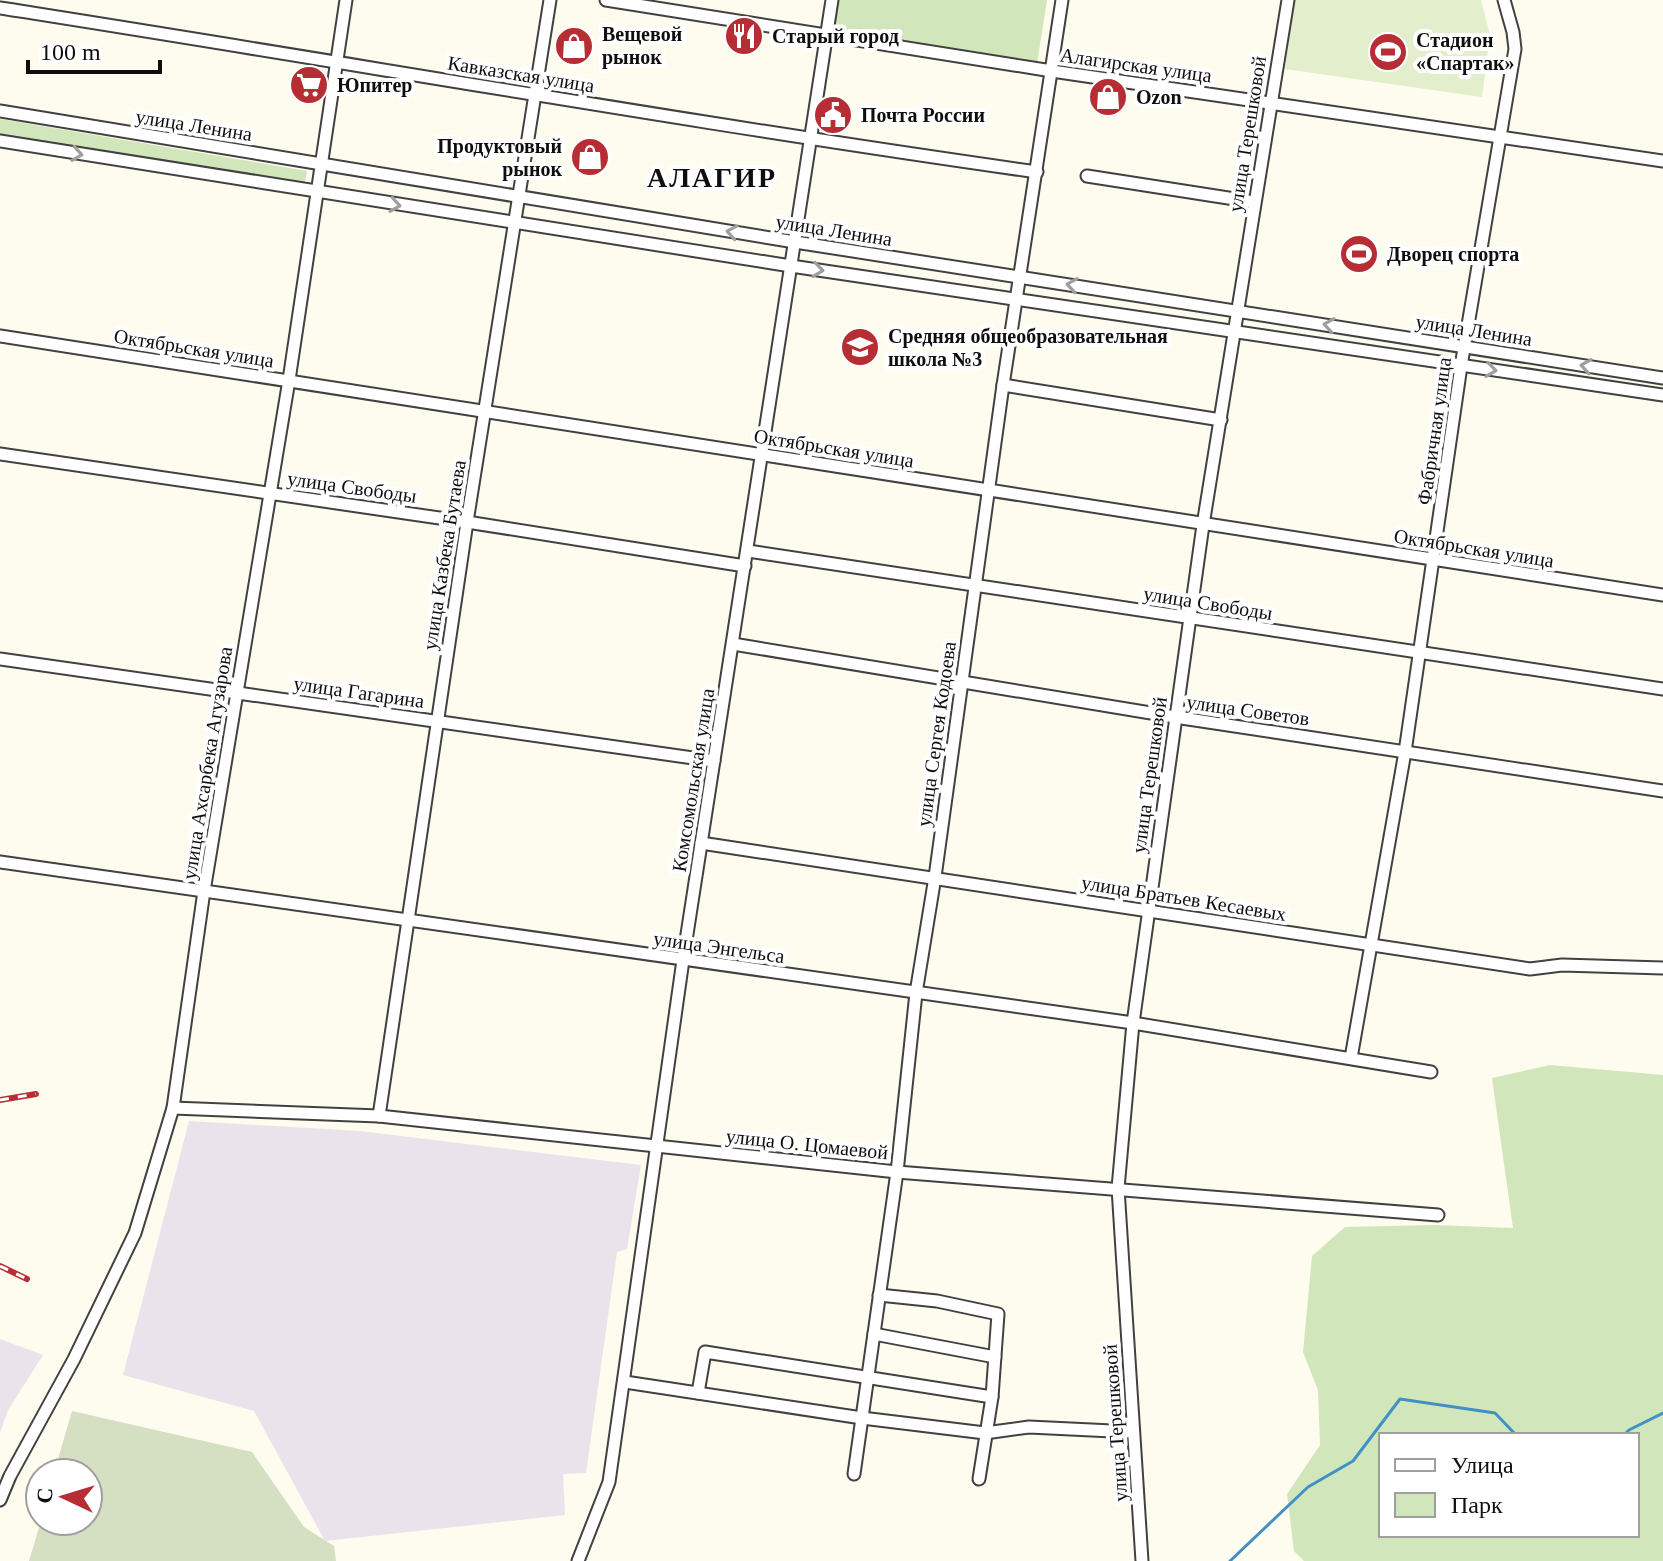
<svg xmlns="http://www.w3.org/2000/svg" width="1663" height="1561" viewBox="0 0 1663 1561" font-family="'Times New Roman',serif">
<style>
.industrial{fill:#ebe3ec}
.green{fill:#d1e7bb;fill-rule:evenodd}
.cemetery{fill:#d5dfc1}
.pitch{fill:#e2eecc}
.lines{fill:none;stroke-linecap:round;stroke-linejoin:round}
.stream{stroke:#4291c6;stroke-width:3}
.minor-casing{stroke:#414141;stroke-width:15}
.minor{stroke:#fff;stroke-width:11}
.rail-casing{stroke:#b62d34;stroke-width:6}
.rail{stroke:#fff;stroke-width:3;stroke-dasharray:9;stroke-linecap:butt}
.oneway{stroke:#9f9f9f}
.labels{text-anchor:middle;stroke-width:8;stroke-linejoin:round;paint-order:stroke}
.poi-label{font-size:20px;font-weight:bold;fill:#0e0e0e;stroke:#fff;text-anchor:start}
.street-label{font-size:20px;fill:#0e0e0e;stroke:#fff}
.district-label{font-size:28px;font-weight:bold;letter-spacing:2px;fill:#0e0e0e;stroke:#fff}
</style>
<rect width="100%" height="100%" fill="#fefbef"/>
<!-- industrial -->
<g class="industrial">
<path d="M189 1121 360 1131 641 1165 627 1249 617 1252 586 1473 563 1474 565 1515 325 1541 254 1411 123 1375Z"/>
<path d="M0 1339 43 1355 8 1410 0 1433Z"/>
</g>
<!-- green -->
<g class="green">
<path d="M836 0H1047L1037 64 831 32Z"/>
<path d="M0 119 307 171 304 186 0 135Z"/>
<path d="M1550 1065 1663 1075V1561H1304L1294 1551 1287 1494 1320 1445 1318 1390 1303 1352 1312 1256 1345 1227 1434 1225 1513 1228 1492 1078ZM1637 1435V1535H1381V1435Z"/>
</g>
<!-- cemetery -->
<path class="cemetery" d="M72 1411 252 1452 304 1527 334 1546 336 1561H29L41 1521H88V1473H54Z"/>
<!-- pitch -->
<path class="pitch" d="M1294 0H1481L1490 35 1482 97 1285 69Z"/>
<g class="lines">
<!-- stream -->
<g class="stream">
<path d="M1624 1435 1629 1430 1663 1413"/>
<path d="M1230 1561 1308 1487 1353 1461 1400 1399 1495 1413 1516 1435"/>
</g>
<defs>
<g id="minor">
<path d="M606 0 1052 71 1663 161"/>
<path d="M0 8C346 62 690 123 1037 172"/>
<path d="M0 111 795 242 1663 378"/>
<path d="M0 141 791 266 1663 395"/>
<path d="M1087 176 1254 202"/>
<path d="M0 336 1663 595"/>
<path d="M1003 385 1221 420"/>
<path d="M0 454 467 522 745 566"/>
<path d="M748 551 1663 689"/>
<path d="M733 644 1175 717 1663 791"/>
<path d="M0 659 714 761"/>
<path d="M701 843 1530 969 1562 965 1663 968"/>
<path d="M0 862 1133 1023 1431 1072"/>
<path d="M1351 1058 1405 752 1461 366 1515 49 1513 32 1504 0"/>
<path d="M173 1108 379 1116 897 1172 1438 1215"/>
<path d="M379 1116 467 522 550 0"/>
<path d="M879 1295 937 1301 998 1314 992 1397 979 1479"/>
<path d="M874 1334 995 1357"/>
<path d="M625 1382 862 1418 985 1433 1029 1427 1133 1432"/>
<path d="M698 1393 705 1352 992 1397"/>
<path d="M854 1474 897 1172 916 993 935 877 1003 385 1062 0"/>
<path d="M0 1500 10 1476 74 1359 135 1233 173 1108 204 891 289 380 346 0"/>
<path d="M578 1561 609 1482 683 960 832 0"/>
<path d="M1142 1561 1118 1188 1133 1023 1203 525 1288 0"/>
</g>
</defs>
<!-- minor casing -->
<use href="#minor" class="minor-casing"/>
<!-- minor -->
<use href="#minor" class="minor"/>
<defs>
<g id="rail">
<path d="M0 1100 36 1094"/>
<path d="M0 1266 27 1279"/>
</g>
</defs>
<!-- rail casing -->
<use href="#rail" class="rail-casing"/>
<!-- rail -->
<use href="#rail" class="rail"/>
</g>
<!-- one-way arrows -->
<defs><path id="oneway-chevron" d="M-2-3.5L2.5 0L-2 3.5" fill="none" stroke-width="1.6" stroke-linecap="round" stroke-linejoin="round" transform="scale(2)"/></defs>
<g class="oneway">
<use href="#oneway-chevron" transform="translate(77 154) rotate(9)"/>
<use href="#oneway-chevron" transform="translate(395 205) rotate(9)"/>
<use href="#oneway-chevron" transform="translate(732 232) rotate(-170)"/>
<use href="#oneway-chevron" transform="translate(818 270) rotate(8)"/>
<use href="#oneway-chevron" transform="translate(1072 285) rotate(-171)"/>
<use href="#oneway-chevron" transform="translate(1329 325) rotate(-171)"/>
<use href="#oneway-chevron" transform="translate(1586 366) rotate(-171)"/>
<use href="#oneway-chevron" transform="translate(1491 370) rotate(8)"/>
</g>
<!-- icons -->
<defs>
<symbol id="restaurant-disc" viewBox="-11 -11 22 22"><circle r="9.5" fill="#b62d34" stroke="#fff"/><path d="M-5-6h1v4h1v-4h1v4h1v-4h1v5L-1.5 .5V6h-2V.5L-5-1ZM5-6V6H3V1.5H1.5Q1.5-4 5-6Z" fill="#fff"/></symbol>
<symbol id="shop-disc" viewBox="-11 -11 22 22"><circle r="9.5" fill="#b62d34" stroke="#fff"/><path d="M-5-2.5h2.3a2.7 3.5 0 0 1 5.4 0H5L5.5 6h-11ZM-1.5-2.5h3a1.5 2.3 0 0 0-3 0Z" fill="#fff"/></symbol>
<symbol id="stadium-disc" viewBox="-11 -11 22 22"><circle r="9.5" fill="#b62d34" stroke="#fff"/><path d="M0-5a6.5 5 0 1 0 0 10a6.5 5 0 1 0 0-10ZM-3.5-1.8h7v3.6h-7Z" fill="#fff"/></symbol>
<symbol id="supermarket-disc" viewBox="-11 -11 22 22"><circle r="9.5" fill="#b62d34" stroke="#fff"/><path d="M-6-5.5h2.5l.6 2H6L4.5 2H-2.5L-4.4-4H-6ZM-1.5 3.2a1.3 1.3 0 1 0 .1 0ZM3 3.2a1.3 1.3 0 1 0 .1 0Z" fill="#fff"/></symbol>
<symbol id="civic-disc" viewBox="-11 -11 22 22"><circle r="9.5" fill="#b62d34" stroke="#fff"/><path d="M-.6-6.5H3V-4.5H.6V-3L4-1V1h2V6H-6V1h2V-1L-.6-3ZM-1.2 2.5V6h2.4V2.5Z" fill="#fff"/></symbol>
<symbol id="school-disc" viewBox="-11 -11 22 22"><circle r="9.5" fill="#b62d34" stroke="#fff"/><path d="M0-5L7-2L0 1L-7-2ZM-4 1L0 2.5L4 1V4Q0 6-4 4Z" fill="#fff"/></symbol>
</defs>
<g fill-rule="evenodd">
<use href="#restaurant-disc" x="722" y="14" width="44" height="44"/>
<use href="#shop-disc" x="552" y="24" width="44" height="44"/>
<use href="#stadium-disc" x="1366" y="30" width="44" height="44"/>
<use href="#supermarket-disc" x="287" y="63" width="44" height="44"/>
<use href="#shop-disc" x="1086" y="75" width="44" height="44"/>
<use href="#civic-disc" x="811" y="93" width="44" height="44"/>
<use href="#shop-disc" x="568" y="135" width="44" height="44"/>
<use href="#stadium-disc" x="1337" y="232" width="44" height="44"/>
<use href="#school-disc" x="838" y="325" width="44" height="44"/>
</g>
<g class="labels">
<!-- poi labels -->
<g class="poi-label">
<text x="602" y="41">Вещевой<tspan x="602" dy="23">рынок</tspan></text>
<text x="772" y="43">Старый город</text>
<text x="1416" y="47">Стадион<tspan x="1416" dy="23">«Спартак»</tspan></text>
<text x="337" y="92">Юпитер</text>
<text x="1136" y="104">Ozon</text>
<text x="861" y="122">Почта России</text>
<text x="562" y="153" text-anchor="end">Продуктовый<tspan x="562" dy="23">рынок</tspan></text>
<text x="1387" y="261">Дворец спорта</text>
<text x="888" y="343">Средняя общеобразовательная<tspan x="888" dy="23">школа №3</tspan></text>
</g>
<!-- street labels -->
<g class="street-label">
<text transform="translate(1136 65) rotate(8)" y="7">Алагирская улица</text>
<text transform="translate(521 74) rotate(9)" y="7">Кавказская улица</text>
<text transform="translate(194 125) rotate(9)" y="7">улица Ленина</text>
<text transform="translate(1247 134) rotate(-81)" y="7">улица Терешковой</text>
<text transform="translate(834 230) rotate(9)" y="7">улица Ленина</text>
<text transform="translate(1474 330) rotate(9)" y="7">улица Ленина</text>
<text transform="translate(194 348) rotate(9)" y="7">Октябрьская улица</text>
<text transform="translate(1434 431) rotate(-82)" y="7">Фабричная улица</text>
<text transform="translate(834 448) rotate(9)" y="7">Октябрьская улица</text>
<text transform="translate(352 487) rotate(8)" y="7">улица Свободы</text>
<text transform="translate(1474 548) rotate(9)" y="7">Октябрьская улица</text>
<text transform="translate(444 555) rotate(-81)" y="7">улица Казбека Бутаева</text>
<text transform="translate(1208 603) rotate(9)" y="7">улица Свободы</text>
<text transform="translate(359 692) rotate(8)" y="7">улица Гагарина</text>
<text transform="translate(1248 710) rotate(8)" y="7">улица Советов</text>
<text transform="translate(936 734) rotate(-82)" y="7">улица Сергея Кодоева</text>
<text transform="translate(207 763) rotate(-81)" y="7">улица Ахсарбека Агузарова</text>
<text transform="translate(1149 775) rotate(-82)" y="7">улица Терешковой</text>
<text transform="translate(693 780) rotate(-81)" y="7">Комсомольская улица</text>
<text transform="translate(1184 898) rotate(9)" y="7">улица Братьев Кесаевых</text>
<text transform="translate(719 947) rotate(8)" y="7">улица Энгельса</text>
<text transform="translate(807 1144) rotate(6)" y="7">улица О. Цомаевой</text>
<text transform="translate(1115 1423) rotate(-94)" y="7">улица Терешковой</text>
</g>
<!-- district labels -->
<g class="district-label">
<text x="712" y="187">АЛАГИР</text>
</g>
</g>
<!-- legend -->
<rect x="1379" y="1433" width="260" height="104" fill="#ffffff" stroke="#9f9f9f" stroke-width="2"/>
<rect x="1395" y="1459" width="40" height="12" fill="#ffffff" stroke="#9f9f9f" stroke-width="2"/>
<text x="1451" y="1473" font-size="24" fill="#0e0e0e">Улица</text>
<rect x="1395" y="1493" width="40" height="24" fill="#d1e7bb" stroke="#9f9f9f" stroke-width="2"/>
<text x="1451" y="1513" font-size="24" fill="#0e0e0e">Парк</text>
<!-- north arrow -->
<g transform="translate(64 1497) rotate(274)"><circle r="38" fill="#ffffff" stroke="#9f9f9f" stroke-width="2"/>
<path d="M0-6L14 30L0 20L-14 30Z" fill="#b62d34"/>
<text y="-12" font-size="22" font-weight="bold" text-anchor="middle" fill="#0e0e0e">С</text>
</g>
<!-- scale -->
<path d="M28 60v12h132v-12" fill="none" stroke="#0e0e0e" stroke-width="4"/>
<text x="40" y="60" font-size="24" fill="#0e0e0e" stroke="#ffffff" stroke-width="6" paint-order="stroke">100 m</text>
</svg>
